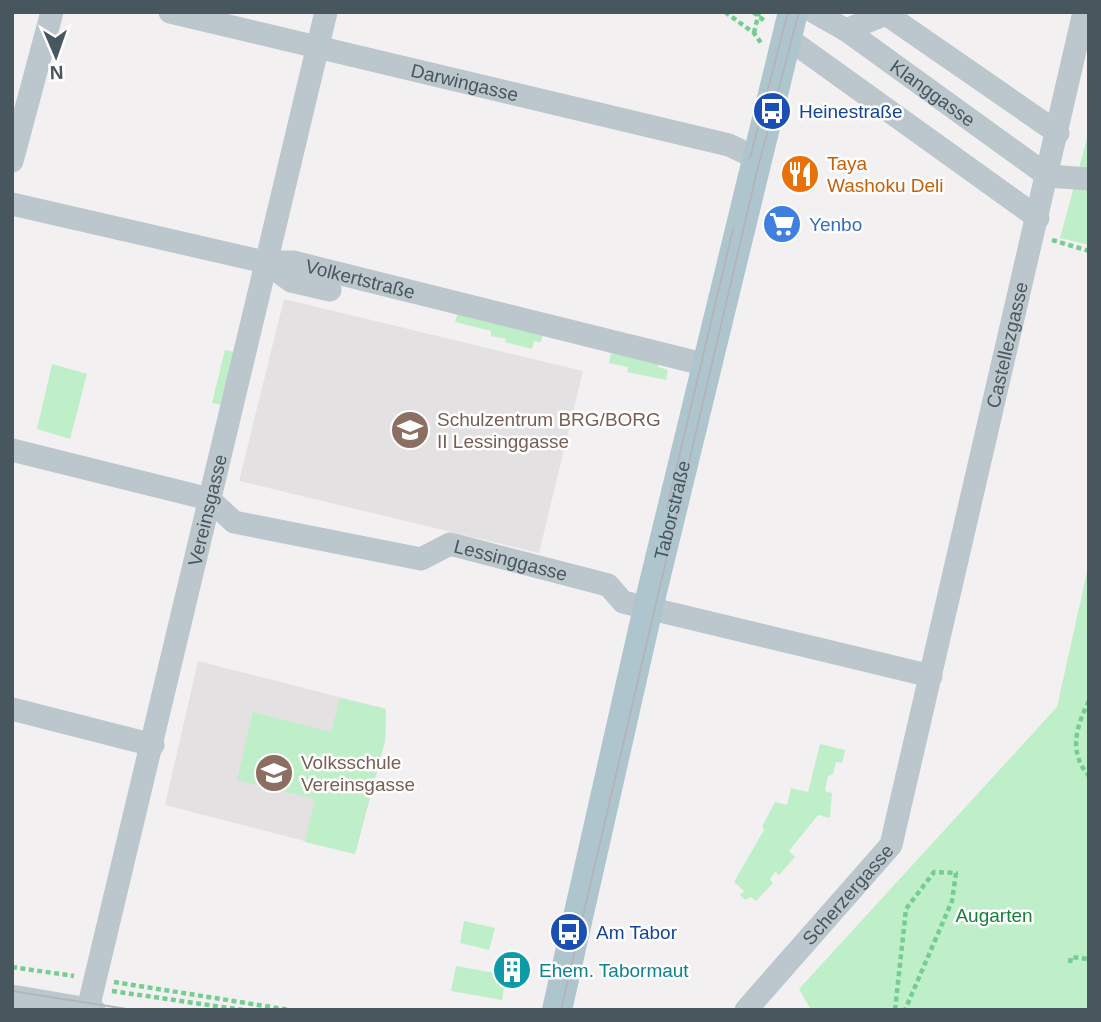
<svg xmlns="http://www.w3.org/2000/svg" width="1101" height="1022" viewBox="0 0 1101 1022" font-family="Helvetica,sans-serif">
<style>
.education{fill:#e3e1e2}
.green{fill:#beefc9}
.lines{fill:none;stroke-linecap:round;stroke-linejoin:round}
.path{stroke:#76cd93;stroke-width:4.5;stroke-dasharray:5 3.5;stroke-linecap:butt}
.minor{stroke:#bbc7cc;stroke-width:23}
.major{stroke:#afc5ce;stroke-width:30}
.tram{stroke:#b2b6ba;stroke-width:2}
.labels{text-anchor:middle;stroke-width:5;stroke-linejoin:round;paint-order:stroke}
.street-label{font-size:19px;fill:#47575d;stroke:#fff}
.transit-label{font-size:19px;fill:#164399;stroke:#fff;text-anchor:start}
.food-label{font-size:19px;fill:#c56008;stroke:#fff;text-anchor:start}
.shop-label{font-size:19px;fill:#366cbe;stroke:#fff;text-anchor:start}
.education-label{font-size:19px;fill:#785e54;stroke:#fff;text-anchor:start}
.park-label{font-size:19px;fill:#178039;stroke:#fff}
.culture-label{font-size:19px;fill:#0d838f;stroke:#fff;text-anchor:start}
</style>
<rect width="100%" height="100%" fill="#f2f0f0"/>
<!-- education -->
<g class="education">
<path d="M284 299 583 371 539 553 239 481Z"/>
<path d="M198 661 386 709 385 741 355 854 165 805Z"/>
</g>
<!-- green -->
<g class="green">
<path d="M1089 131V245L1060 238Z"/>
<path d="M458 312 543 332 541 342 534 341 532 349 505 342 506 339 491 336V331L455 322Z"/>
<path d="M225 350 235 352 224 405 212 403Z"/>
<path d="M611 353 659 363 658 367 668 370 666 380 627 372 628 367 609 363Z"/>
<path d="M52 364 87 374 70 439 37 429Z"/>
<path d="M1089 563V1010H811L799 989 1057 707Z"/>
<path d="M340 698 386 709 385 741 355 854 305 842 315 799 237 780 253 712 331 732Z"/>
<path d="M820 744 845 750 842 763 836 762 833 774 828 776 825 791 832 793 830 818 818 815 789 851 795 857 779 875 775 872 770 879 773 883 756 901 751 897 745 900 740 895 744 891 734 882 764 830 762 827 775 802 787 805 791 788 808 792Z"/>
<path d="M464 921 495 928 489 950 460 943Z"/>
<path d="M456 966 506 975 502 1000 451 991Z"/>
</g>
<g class="lines">
<!-- path -->
<g class="path">
<path d="M725 12 754 33 761 43"/>
<path d="M753 12 766 22"/>
<path d="M754 33 759 12"/>
<path d="M1052 240 1089 251"/>
<path d="M1089 701C1076 727 1068 752 1089 776"/>
<path d="M1070 963 1071 957 1089 959"/>
<path d="M12 967 74 976"/>
<path d="M114 982 290 1010"/>
<path d="M112 991 243 1010"/>
<path d="M895 1010 906 909 934 872 956 873 952 901 905 1010"/>
</g>
<!-- minor -->
<g class="minor">
<path id="s1" d="M170 12 729 145 756 158"/>
<path id="s2" d="M814 12 846 30 1048 176 1089 179"/>
<path d="M846 30 886 14 1058 133"/>
<path d="M786 37 1038 218"/>
<path d="M12 161 52 12"/>
<path id="s3" d="M12 204 265 262H293L707 365"/>
<path d="M265 262 291 281 330 290"/>
<path id="s4" d="M12 450 209 499 234 522 421 559 450 544 608 585 623 602 931 676"/>
<path d="M12 709 153 745"/>
<path d="M12 996 94 1010"/>
<path id="s5" d="M88 1009 326 12"/>
<path id="s6" d="M746 1010 891 845 1084 12"/>
</g>
<!-- major -->
<path class="major" id="s7" d="M557 1010 648 608 793 12"/>
<!-- tram -->
<g class="tram">
<path d="M750 158 788 12"/>
<path d="M667 508 733 229"/>
<path d="M12 991 133 1010"/>
<path d="M561 1010 757 171 799 12"/>
</g>
</g>
<!-- icons -->
<defs>
<symbol id="bus-disc" viewBox="-11 -11 22 22"><circle r="9.5" fill="#1a4fb4" stroke="#fff"/><path d="M-5-6H5V4H4V6H2V4H-2V6H-4V4H-5ZM-3.5-4V0h7V-4ZM-3.5 1.2v1.5H-2V1.2ZM2 1.2v1.5H3.5V1.2Z" fill="#fff"/></symbol>
<symbol id="restaurant-disc" viewBox="-11 -11 22 22"><circle r="9.5" fill="#e8710a" stroke="#fff"/><path d="M-5-6h1v4h1v-4h1v4h1v-4h1v5L-1.5 .5V6h-2V.5L-5-1ZM5-6V6H3V1.5H1.5Q1.5-4 5-6Z" fill="#fff"/></symbol>
<symbol id="supermarket-disc" viewBox="-11 -11 22 22"><circle r="9.5" fill="#3f7fe0" stroke="#fff"/><path d="M-6-5.5h2.5l.6 2H6L4.5 2H-2.5L-4.4-4H-6ZM-1.5 3.2a1.3 1.3 0 1 0 .1 0ZM3 3.2a1.3 1.3 0 1 0 .1 0Z" fill="#fff"/></symbol>
<symbol id="school-disc" viewBox="-11 -11 22 22"><circle r="9.5" fill="#8d6e63" stroke="#fff"/><path d="M0-5L7-2L0 1L-7-2ZM-4 1L0 2.5L4 1V4Q0 6-4 4Z" fill="#fff"/></symbol>
<symbol id="building-disc" viewBox="-11 -11 22 22"><circle r="9.5" fill="#0f9aa8" stroke="#fff"/><path d="M-4-6H4V6H1V3H-1V6H-4ZM-2.5-4.3h1.7v1.8h-1.7ZM.8-4.3h1.7v1.8H.8ZM-2.5-1h1.7V.8h-1.7ZM.8-1h1.7V.8H.8Z" fill="#fff"/></symbol>
</defs>
<g fill-rule="evenodd">
<use href="#bus-disc" x="750" y="89" width="44" height="44"/>
<use href="#restaurant-disc" x="778" y="152" width="44" height="44"/>
<use href="#supermarket-disc" x="760" y="202" width="44" height="44"/>
<use href="#school-disc" x="388" y="408" width="44" height="44"/>
<use href="#school-disc" x="252" y="751" width="44" height="44"/>
<use href="#bus-disc" x="547" y="910" width="44" height="44"/>
<use href="#building-disc" x="490" y="948" width="44" height="44"/>
</g>
<g class="labels">
<!-- street labels -->
<g class="street-label">
<text dy="7" stroke="none"><textPath href="#s1" startOffset="303">Darwingasse</textPath></text>
<text dy="7" stroke="none"><textPath href="#s2" startOffset="144">Klanggasse</textPath></text>
<text dy="7" stroke="none"><textPath href="#s3" startOffset="357">Volkertstraße</textPath></text>
<text dy="7" stroke="none"><textPath href="#s6" startOffset="733">Castellezgasse</textPath></text>
<text dy="7" stroke="none"><textPath href="#s5" startOffset="513">Vereinsgasse</textPath></text>
<text dy="7" stroke="none"><textPath href="#s7" startOffset="513">Taborstraße</textPath></text>
<text dy="7" stroke="none"><textPath href="#s4" startOffset="523">Lessinggasse</textPath></text>
<text dy="7" stroke="none"><textPath href="#s6" startOffset="154">Scherzergasse</textPath></text>
</g>
<!-- transit labels -->
<g class="transit-label">
<text x="799" y="118">Heinestraße</text>
<text x="596" y="939">Am Tabor</text>
</g>
<!-- food labels -->
<g class="food-label">
<text x="827" y="170">Taya<tspan x="827" dy="22">Washoku Deli</tspan></text>
</g>
<!-- shop labels -->
<g class="shop-label">
<text x="809" y="231">Yenbo</text>
</g>
<!-- education labels -->
<g class="education-label">
<text x="437" y="426">Schulzentrum BRG/BORG<tspan x="437" dy="22">II Lessinggasse</tspan></text>
<text x="301" y="769">Volksschule<tspan x="301" dy="22">Vereinsgasse</tspan></text>
</g>
<!-- park labels -->
<g class="park-label">
<text x="994" y="922">Augarten</text>
</g>
<!-- culture labels -->
<g class="culture-label">
<text x="539" y="977">Ehem. Tabormaut</text>
</g>
</g>
<!-- border -->
<rect width="1101" height="1022" fill="none" stroke="#47575d" stroke-width="28"/>
<!-- north arrow -->
<g transform="translate(56 56) rotate(178)" stroke="#ffffff" stroke-width="5" paint-order="stroke">
<path d="M0-5L12 26L0 18L-12 26Z" fill="#47575d"/>
<text y="-10" font-size="19" font-weight="bold" text-anchor="middle" fill="#47575d">N</text>
</g>
</svg>
